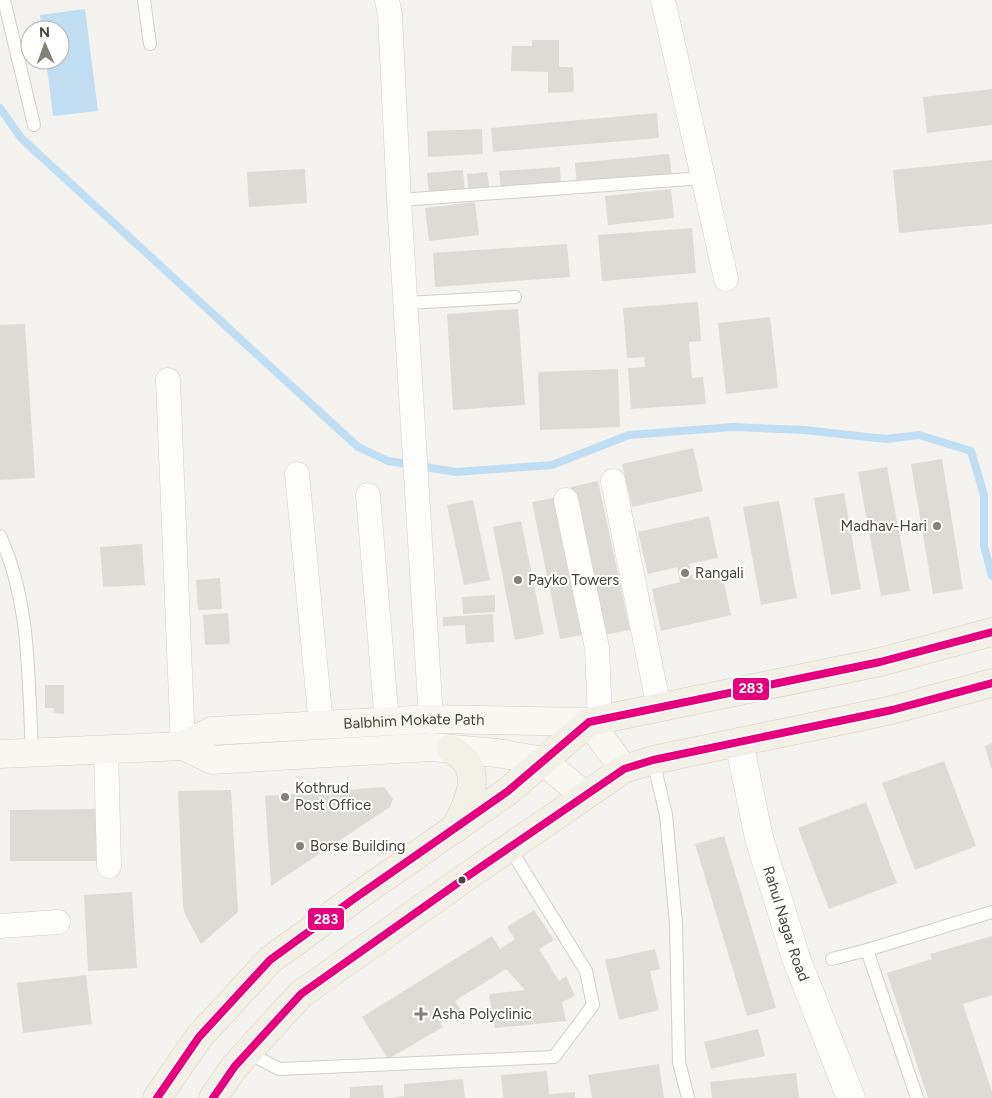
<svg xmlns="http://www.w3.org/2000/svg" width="992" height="1098" viewBox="0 0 992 1098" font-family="Figtree,sans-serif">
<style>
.water{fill:#c0ddf1}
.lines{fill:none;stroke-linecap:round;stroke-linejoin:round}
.stream{stroke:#c0ddf1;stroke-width:8}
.building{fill:#dedbd6}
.service-casing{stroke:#d2d0cb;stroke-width:14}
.minor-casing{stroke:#d2d0cb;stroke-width:25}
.tertiary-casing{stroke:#d2d0cb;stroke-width:29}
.secondary-casing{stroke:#d3cfc5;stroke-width:29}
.primary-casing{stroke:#d6cebb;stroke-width:29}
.service{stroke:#fdfdfc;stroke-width:12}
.minor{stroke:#fdfdfc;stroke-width:24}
.tertiary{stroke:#fdfdfc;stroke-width:28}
.secondary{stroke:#f7f6f1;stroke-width:28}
.primary{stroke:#f2efe6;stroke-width:28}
.bus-1-casing{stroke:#fff;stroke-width:11}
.bus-1{stroke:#e5007d;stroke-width:8}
.poi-dot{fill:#868178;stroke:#fff;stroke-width:2}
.bus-dot{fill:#4b4439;stroke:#fff;stroke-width:2}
.labels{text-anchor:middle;stroke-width:4;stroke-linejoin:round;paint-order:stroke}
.poi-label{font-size:15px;fill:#4b4439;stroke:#fff;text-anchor:start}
.street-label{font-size:15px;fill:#4b4439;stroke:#fff}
.line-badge{stroke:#fff;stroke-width:2}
.badge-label{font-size:14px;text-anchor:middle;font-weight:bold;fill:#fff}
</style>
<rect width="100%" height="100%" fill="#f4f2ee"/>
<!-- water -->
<path class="water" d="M85 9 98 111 53 116 46 60H60V30H42L40 15Z"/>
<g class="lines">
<!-- stream -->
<path class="stream" d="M0 108 21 138 358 447 388 461 456 472 552 465 629 435 733 427 804 430 886 439 919 435 971 451 984 495V546L992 576"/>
</g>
<!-- building -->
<g class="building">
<path d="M532 40H559V67H573L574 92 548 93V72L511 71 512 46H532Z"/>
<path d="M992 89V125L927 133 923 97Z"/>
<path d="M657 113 659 138 493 152 491 128Z"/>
<path d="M482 129 483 154 428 157 427 131Z"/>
<path d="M669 154 672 176 577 186 575 163Z"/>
<path d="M992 160V224L899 233 893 170Z"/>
<path d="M560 167 561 187 501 190 499 171Z"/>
<path d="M305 169 307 203 249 207 247 172Z"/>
<path d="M463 170 465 192 429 195 427 173Z"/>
<path d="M487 172 490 192 469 194 467 174Z"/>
<path d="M671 189 674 218 608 225 605 196Z"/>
<path d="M475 202 479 235 429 241 425 208Z"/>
<path d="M692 228 696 273 602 281 598 235Z"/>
<path d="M567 244 570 277 435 287 433 253Z"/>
<path d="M698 302 701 341 689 342 692 378 703 377 706 404 631 409 628 368 645 367 644 357 627 358 623 308Z"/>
<path d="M518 309 525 405 453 410 447 314Z"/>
<path d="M770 317 778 388 726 394 718 323Z"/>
<path d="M25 324 35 478 0 480V325Z"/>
<path d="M618 369 620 427 540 430 538 372Z"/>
<path d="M693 448 703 491 632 507 622 464Z"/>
<path d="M942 459 963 589 933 594 911 464Z"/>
<path d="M887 467 910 591 881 596 858 472Z"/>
<path d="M598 481 630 630 603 635 571 487Z"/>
<path d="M844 493 861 589 831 595 814 498Z"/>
<path d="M558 497 586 634 560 639 532 502Z"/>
<path d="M473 500 490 580 464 585 447 505Z"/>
<path d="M779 501 797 598 761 605 743 507Z"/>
<path d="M709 516 718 558 689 564 693 579 722 573 731 615 661 631 652 589 680 582 677 567 648 574 638 532Z"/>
<path d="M521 521 544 634 515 640 493 527Z"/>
<path d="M142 544 145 585 103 587 100 547Z"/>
<path d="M220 578 222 609 198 610 196 580Z"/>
<path d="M495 595V612L463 614 462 597Z"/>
<path d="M228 613 230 644 205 645 203 615Z"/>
<path d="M493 614 494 642 466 644 465 625 443 626V617Z"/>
<path d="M45 685H64V714L54 713V708H45Z"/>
<path d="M992 743V768H991L985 746Z"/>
<path d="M944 761 976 846 915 870 882 783Z"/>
<path d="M384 787 393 799 390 807 271 886 265 796Z"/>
<path d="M231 790 238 912 201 944 185 914 183 906 178 791Z"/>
<path d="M866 802 897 883 829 909 798 828Z"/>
<path d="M102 809V861H10V810Z"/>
<path d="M724 836 776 1008 747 1016 695 844Z"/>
<path d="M132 892 137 968 88 971 84 895Z"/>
<path d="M534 910 554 940 539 949 559 981 566 976 575 996 562 1002 566 1021 495 1028 489 994 525 990 506 969 455 1001 461 1010 440 1022 443 1027 388 1059 362 1017 492 936 500 949 515 939 507 927Z"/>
<path d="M992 936V995L963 1004 992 1092V1098H928L887 973 932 959 930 954Z"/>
<path d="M655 949 660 969 650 971 659 1010 619 1020 605 960Z"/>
<path d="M86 975 92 1024 23 1033 17 983Z"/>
<path d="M758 1029 765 1056 711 1069 704 1042Z"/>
<path d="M659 1064 664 1098H592L588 1075Z"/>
<path d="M547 1071 549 1094 575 1092V1098H503L501 1075Z"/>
<path d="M796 1073 799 1098H712L710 1082Z"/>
<path d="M463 1079 465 1098H394V1097L404 1096V1084Z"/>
<path d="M383 1085 384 1098H350V1087Z"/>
</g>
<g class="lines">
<defs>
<g id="service">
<path d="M4 0 34 125"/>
<path d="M144 0 150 44"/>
<path d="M399 200 703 178"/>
<path d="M406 303 515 297"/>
<path d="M0 536C31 603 28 680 32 752"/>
<path d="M653 760 666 815 676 924 679 1062 688 1098"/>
<path d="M832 959 867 950"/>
<path d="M247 1052 279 1069 554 1057 593 1005 586 971 509 847"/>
<path d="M917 1098 867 950 992 912"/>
</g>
<g id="minor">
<path d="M387 0 390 15 399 200 431 719"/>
<path d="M663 0 726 279"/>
<path d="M168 380 183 746"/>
<path d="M297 474 321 725"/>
<path d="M613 481 659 708"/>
<path d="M368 495 387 722"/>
<path d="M566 500 597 648 600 720"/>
<path d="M106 749 109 866"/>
<path d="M0 926 58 922"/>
</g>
<g id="tertiary">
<path id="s1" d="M739 742 759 838 796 958 851 1098"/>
</g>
<g id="secondary">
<path d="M183 746 212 760 431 747 497 753 543 761 584 795"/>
<path id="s2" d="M0 754 183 746 212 731 431 719 589 722 624 769"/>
</g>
<g id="primary">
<path d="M451 749C456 753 463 757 466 762 481 782 464 809 455 829"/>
<path d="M157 1098 199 1037 270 960 355 898 508 791 589 722 880 662 992 632"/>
<path d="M213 1098 235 1066 301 994 462 880 624 769 653 760 892 710 992 683"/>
</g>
</defs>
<!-- service casing -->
<use href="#service" class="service-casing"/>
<!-- minor casing -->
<use href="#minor" class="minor-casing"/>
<!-- tertiary casing -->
<use href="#tertiary" class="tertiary-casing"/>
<!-- secondary casing -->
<use href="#secondary" class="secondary-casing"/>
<!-- primary casing -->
<use href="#primary" class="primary-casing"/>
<!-- service -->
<use href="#service" class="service"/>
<!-- minor -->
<use href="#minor" class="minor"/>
<!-- tertiary -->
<use href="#tertiary" class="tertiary"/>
<!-- secondary -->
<use href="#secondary" class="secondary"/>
<!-- primary -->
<use href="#primary" class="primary"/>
<defs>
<g id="bus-1">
<path d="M157 1098 199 1037 270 960 355 898 508 791 589 722 880 662 992 632"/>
<path d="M213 1098 235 1066 301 994 462 880 624 769 653 760 892 710 992 683"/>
</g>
</defs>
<!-- bus-1 casing -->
<use href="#bus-1" class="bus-1-casing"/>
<!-- bus-1 -->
<use href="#bus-1" class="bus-1"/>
</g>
<!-- markers -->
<g class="poi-dot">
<circle cx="937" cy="526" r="5"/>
<circle cx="685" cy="573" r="5"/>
<circle cx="518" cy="580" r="5"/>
<circle cx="285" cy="797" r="5"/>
<circle cx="300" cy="846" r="5"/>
<path d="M418.5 1006.5h5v5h5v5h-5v5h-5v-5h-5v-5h5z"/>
</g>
<circle class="bus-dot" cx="462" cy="880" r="4.5"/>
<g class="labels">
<!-- poi labels -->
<g class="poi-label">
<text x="927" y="531" text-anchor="end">Madhav-Hari</text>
<text x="695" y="578">Rangali</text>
<text x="528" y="585">Payko Towers</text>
<text x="295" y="793">Kothrud<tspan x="295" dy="17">Post Office</tspan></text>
<text x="310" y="851">Borse Building</text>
<text x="432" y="1019">Asha Polyclinic</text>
</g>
<!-- street labels -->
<g class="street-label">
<text dy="5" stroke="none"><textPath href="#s2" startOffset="418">Balbhim Mokate Path</textPath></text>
<text dy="5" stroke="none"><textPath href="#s1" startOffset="188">Rahul Nagar Road</textPath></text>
</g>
</g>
<g class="line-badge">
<rect x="732" y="677" width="38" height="24" rx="5" fill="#e5007d"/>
<rect x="307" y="907" width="38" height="24" rx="5" fill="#e5007d"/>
</g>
<g class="badge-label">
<text x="751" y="693">283</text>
<text x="326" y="924">283</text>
</g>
<!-- north arrow -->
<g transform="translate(45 45) rotate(358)"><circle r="24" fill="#ffffff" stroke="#b7b4b0"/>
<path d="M0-4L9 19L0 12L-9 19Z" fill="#868178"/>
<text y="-8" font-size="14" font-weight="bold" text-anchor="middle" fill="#4b4439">N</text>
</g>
</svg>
